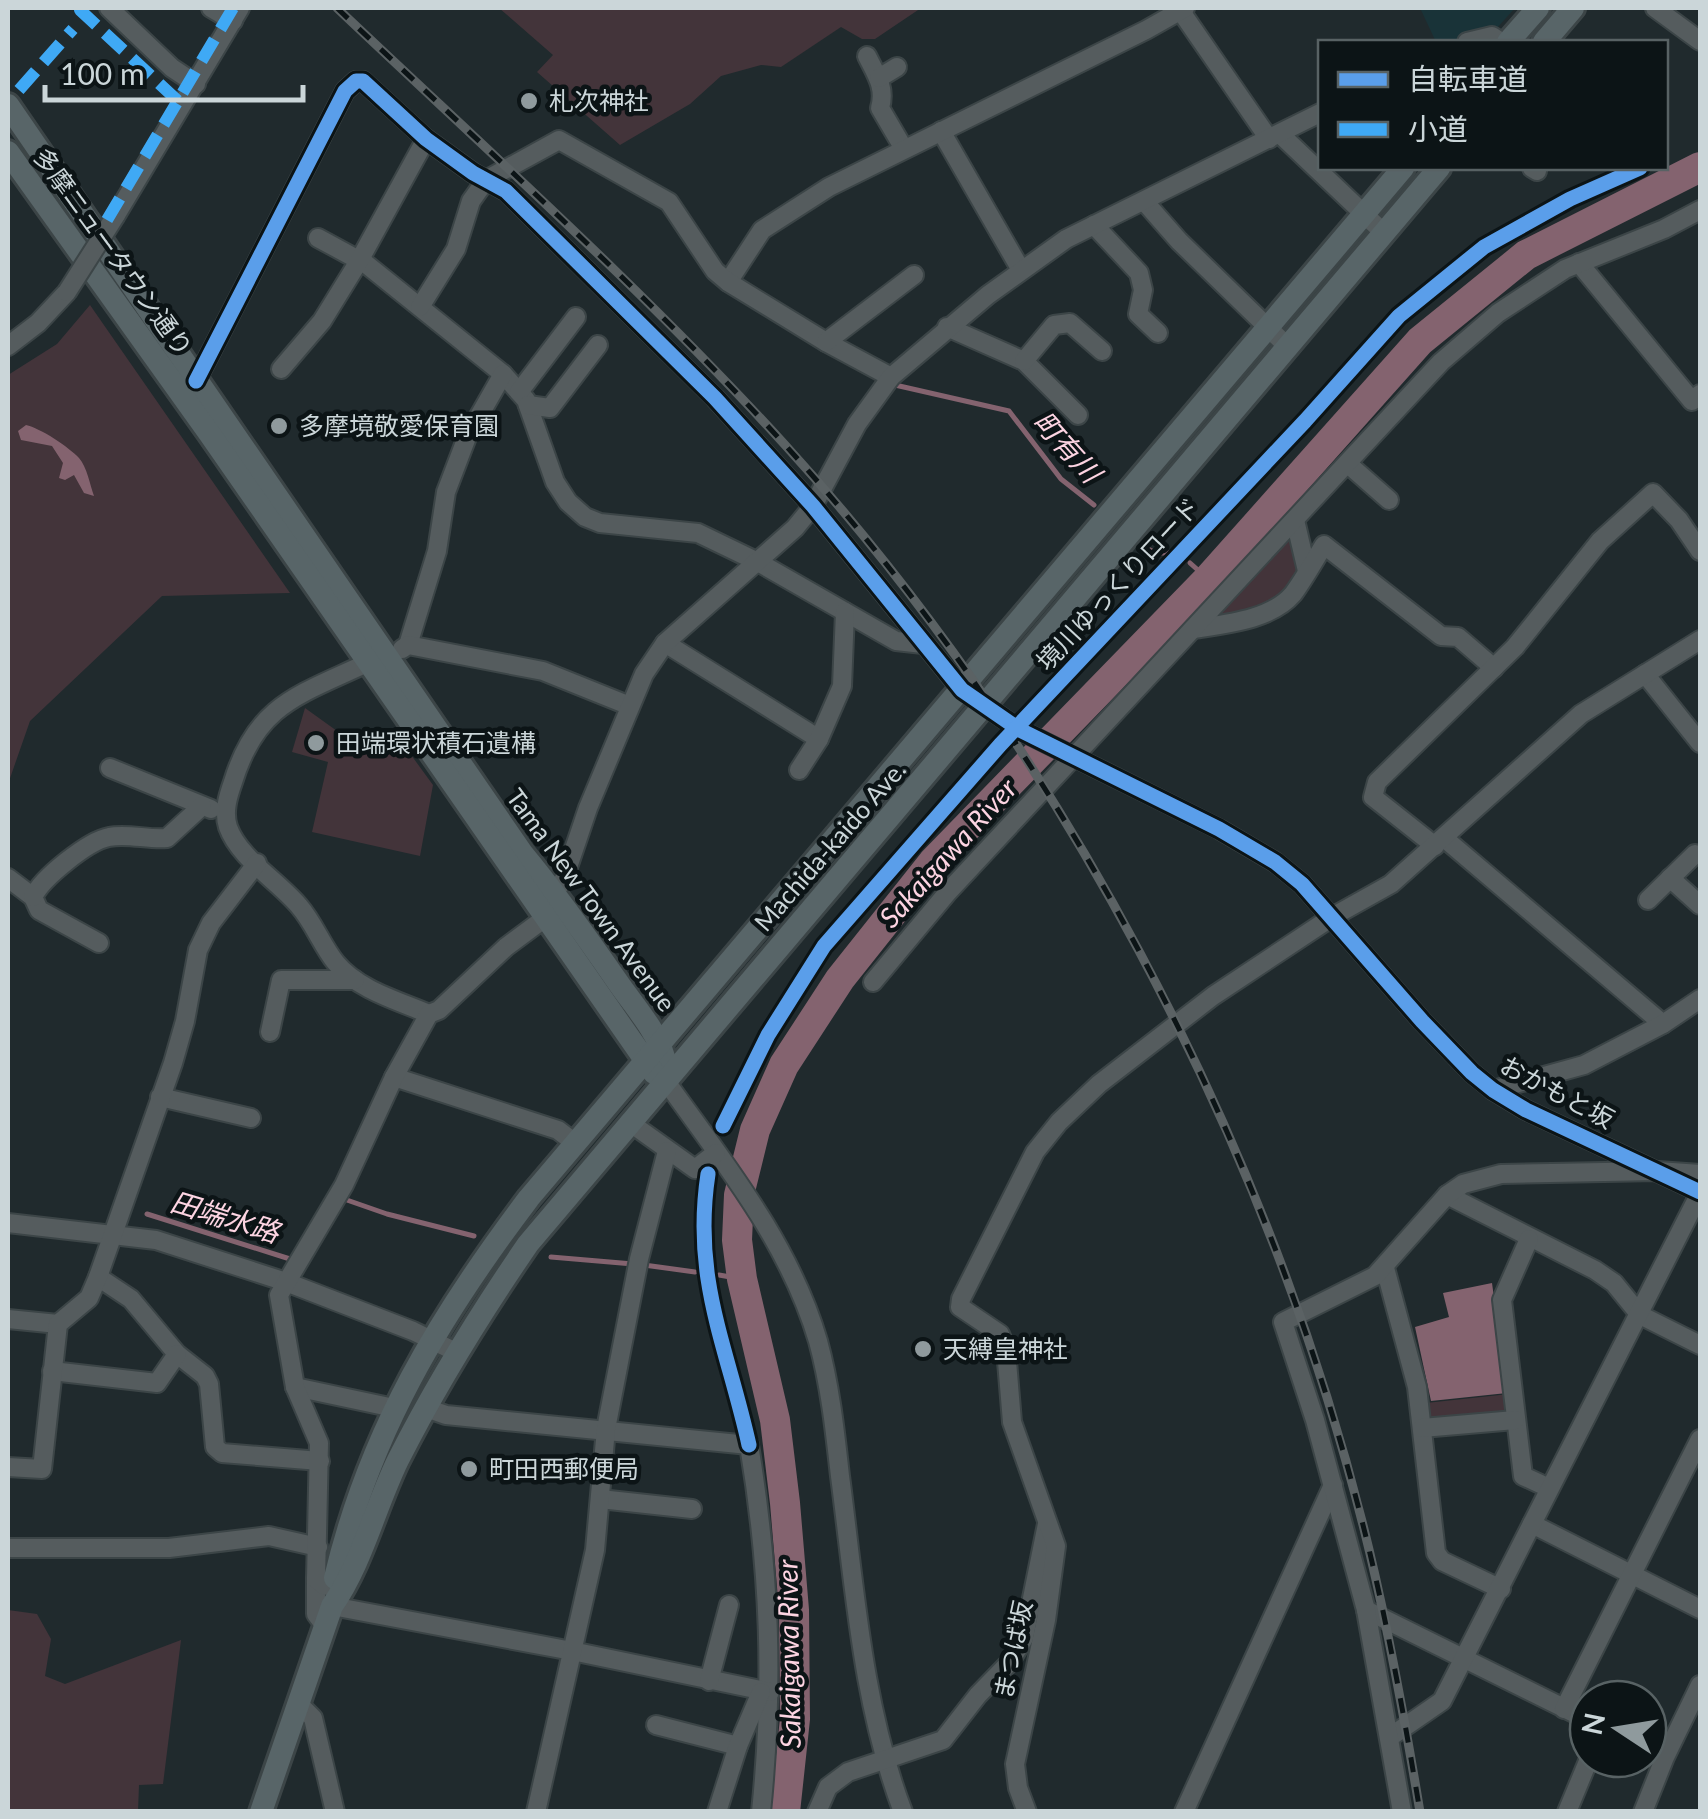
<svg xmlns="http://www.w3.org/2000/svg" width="1708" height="1819" viewBox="0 0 1708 1819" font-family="Lato,'Noto Sans JP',sans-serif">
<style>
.built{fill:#193338}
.green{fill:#43343a}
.water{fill:#84636f}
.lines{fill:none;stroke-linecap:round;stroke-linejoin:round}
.stream{stroke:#84636f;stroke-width:5}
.river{stroke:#84636f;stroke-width:30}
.minor-casing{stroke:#3c4547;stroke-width:22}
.major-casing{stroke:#3c4547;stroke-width:28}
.minor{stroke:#555c5e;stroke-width:18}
.major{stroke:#586568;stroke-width:22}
.rail-casing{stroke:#5b6264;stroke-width:9}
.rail{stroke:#0c1416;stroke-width:5;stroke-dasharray:15;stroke-linecap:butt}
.minor-bridge-casing{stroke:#3c4547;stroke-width:22;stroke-linecap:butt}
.minor-bridge{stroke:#555c5e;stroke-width:18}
.quiet{stroke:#3fa9f5;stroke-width:12;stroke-dasharray:25 12;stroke-linecap:butt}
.cycleway-casing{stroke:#0c1416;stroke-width:21}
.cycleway{stroke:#5a9eea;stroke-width:15}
.poi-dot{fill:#8f9a9d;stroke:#0c1416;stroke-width:4}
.labels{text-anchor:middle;stroke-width:9;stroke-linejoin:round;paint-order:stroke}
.poi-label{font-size:25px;fill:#cbd6d9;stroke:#0c1416;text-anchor:start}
.street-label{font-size:25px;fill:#cbd6d9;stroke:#0c1416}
.water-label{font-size:28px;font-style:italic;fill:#fdd4e2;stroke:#0c1416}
</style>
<rect width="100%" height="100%" fill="#202a2d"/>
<!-- built -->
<path class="built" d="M1420 8H1515L1497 28 1448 42H1436Z"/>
<!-- green -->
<g class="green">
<path d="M499 8H921L875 39H862L841 27 781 67 761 65 721 76 690 104 620 145 537 72 553 55Z"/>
<path d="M90 305 290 593 162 596 30 721 8 784V375L57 344Z"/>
<path d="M1293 534 1302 569C1278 608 1262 607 1220 618L1218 612Z"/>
<path d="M305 708 337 731 395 733 433 785 420 856 312 832 328 762 292 752Z"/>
<path d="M1509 1394 1511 1408 1505 1415 1428 1420 1426 1403Z"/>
<path d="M8 1610 37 1614 51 1639 45 1676 65 1684 181 1640 163 1784 139 1785 138 1811H8Z"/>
</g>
<!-- water -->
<g class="water">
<path d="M26 425C40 428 69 447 79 458 87 467 90 485 94 496L84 493 74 475 65 480 59 478 63 463 52 446 21 440 18 431Z"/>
<path d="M1492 1283 1507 1393 1431 1401 1415 1327 1449 1317 1443 1293Z"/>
</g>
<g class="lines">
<!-- stream -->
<g class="stream">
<path d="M895 385 1009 411 1061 479 1094 505"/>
<path d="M1146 548 1156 553H1169"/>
<path d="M1190 563 1208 579"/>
<path d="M344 1199 387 1214 474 1236"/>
<path d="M147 1214 290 1259"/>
<path d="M551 1257 633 1264"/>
<path d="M644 1265 695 1272"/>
<path d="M719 1275 742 1279"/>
</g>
<!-- river -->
<path class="river" d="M785 1812 795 1719 794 1610 785 1503 775 1420 742 1279 737 1240 739 1195 755 1130 784 1065 840 979 933 862 1208 579 1420 341 1526 255 1700 167"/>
<defs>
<g id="minor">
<path d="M109 8 172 68 196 84"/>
<path d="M211 8 233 21"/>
<path d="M1655 8 1700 41"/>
<path d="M1180 10 1269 139"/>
<path d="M1467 42 1492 36 1501 42"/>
<path d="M867 56C876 74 886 88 880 108L904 149"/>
<path d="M879 78 897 67"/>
<path d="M941 131 1021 270"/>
<path d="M1280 134 1384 233"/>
<path d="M1532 168 1537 171"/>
<path d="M1144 201 1179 241 1288 347"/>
<path d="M116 215 240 8"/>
<path d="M1094 225 1139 273 1143 290 1138 314 1158 333"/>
<path d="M318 238 366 264 503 374 526 400 555 482 568 502 585 517 600 523 698 533 758 562 896 641 923 644"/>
<path d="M1579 263 1692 401 1700 394"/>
<path d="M728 282 762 230 829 187 1146 30 1185 8"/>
<path d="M420 307 456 249 471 201 486 180 559 140 669 202 715 271 728 282 826 342 891 377"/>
<path d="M947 327 1024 361 1078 415"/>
<path d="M826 342 914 275"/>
<path d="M8 346 38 323 67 292"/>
<path d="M1024 361 1054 325 1070 323 1102 351"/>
<path d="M281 369 322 321 359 261 426 139"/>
<path d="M196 381 345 91 356 81H363L426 139 473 173 506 191 715 398 813 506 962 690 1020 730 1219 829 1275 862 1302 884 1422 1021 1472 1073 1493 1090 1526 1110 1700 1192"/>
<path d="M519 392 576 317"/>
<path d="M528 405 550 408 598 345"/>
<path d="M1348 464 1389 500"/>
<path d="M1295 520 1307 571"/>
<path d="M1194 629C1225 624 1271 620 1293 594 1304 579 1314 561 1324 545L1441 636 1458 637 1494 668"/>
<path d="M665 643 819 739"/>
<path d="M408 645 437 551 446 492 467 437 503 374"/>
<path d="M402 649 408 645 543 671 630 706"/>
<path d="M369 662C300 695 257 703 233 782 228 796 223 812 228 827 239 858 278 881 299 906 314 923 322 946 336 963 358 990 399 1001 429 1014"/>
<path d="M1645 674 1700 743"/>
<path d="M110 768 211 809"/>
<path d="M799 770 819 739 842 686 845 612"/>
<path d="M1444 838 1663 1024"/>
<path d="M1435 846 1373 797 1377 782 1515 647 1600 541 1653 493 1679 520 1700 551"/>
<path d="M8 878 33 897 39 910 99 943"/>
<path d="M1670 878 1700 905"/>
<path d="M555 892 564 879 588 808 644 674 665 643 795 528 813 506 857 424 891 377 988 295 1066 239 1320 113"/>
<path d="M33 897C42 878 88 841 109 837 127 833 149 840 167 838L202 806"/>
<path d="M1648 900 1695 854"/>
<path d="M873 982 948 892 1441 362 1498 313 1565 269 1664 229 1700 210"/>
<path d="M270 1032 281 980H355"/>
<path d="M394 1077 558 1130 575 1143"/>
<path d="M665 1080C724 1163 789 1242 818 1341 830 1385 835 1431 840 1476 855 1589 862 1704 903 1812"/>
<path d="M1493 1090 1584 1065 1663 1024 1700 999"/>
<path d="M160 1097 251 1118"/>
<path d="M629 1122 695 1169 716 1153"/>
<path d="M1447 1195 1595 1270 1614 1283 1640 1315 1700 1345"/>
<path d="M8 1223 156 1240 286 1282 413 1331 458 1353"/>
<path d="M1529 1239 1502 1300 1523 1476 1549 1488"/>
<path d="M1385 1268 1417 1387 1436 1553 1442 1561 1501 1589"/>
<path d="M98 1277 131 1299 177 1354 205 1376 209 1384 215 1447 222 1453 320 1461"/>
<path d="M8 1319 58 1324"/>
<path d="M52 1371 157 1383 177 1354"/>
<path d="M295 1387 394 1408"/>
<path d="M426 1408 446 1415 749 1445C770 1571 774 1685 761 1812"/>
<path d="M1422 1428 1515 1420"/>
<path d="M8 1467 42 1469 58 1324 89 1298 98 1277 173 1063 185 1021 198 950 211 923 257 863"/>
<path d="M600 1499 692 1509"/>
<path d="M1532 1524 1700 1609"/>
<path d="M8 1548H169L269 1536 318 1547"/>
<path d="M316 1579V1614L325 1626"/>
<path d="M333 1587 323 1585 316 1579 319 1443 295 1387 279 1295 344 1185 394 1077 429 1014 439 1010 506 947 545 918"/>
<path d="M332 1606 572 1651 770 1692"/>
<path d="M1366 1610 1588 1720"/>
<path d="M709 1681 729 1605"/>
<path d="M299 1704 313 1718 335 1812"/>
<path d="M1564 1709 1700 1439"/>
<path d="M656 1725 738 1746"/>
<path d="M1390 1737 1442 1701 1700 1193"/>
<path d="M536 1812 595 1550 606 1429 639 1259 667 1151"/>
<path d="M717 1812 738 1746 761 1692"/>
<path d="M817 1812 828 1787 848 1772 943 1740 978 1695 1010 1662 1024 1638 1047 1524"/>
<path d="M1027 1812 1018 1788 1015 1764 1046 1620 1056 1546 1012 1422 1006 1349 1000 1334 960 1307 961 1299 1035 1152 1059 1122 1099 1084 1213 996 1332 917 1391 884 1581 714 1700 640"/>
<path d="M1184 1812 1333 1485"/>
<path d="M1402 1812 1366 1610 1315 1420 1283 1322 1375 1276 1447 1195 1463 1184 1501 1174 1658 1171 1700 1174"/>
<path d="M1567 1812 1589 1759"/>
<path d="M1643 1812 1665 1757 1700 1685"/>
</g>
<g id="major">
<path d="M1508 42 1538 8"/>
<path d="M1544 42 1573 8"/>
<path d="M8 105 522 853C557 895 588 939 619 984 635 1007 656 1030 664 1057"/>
<path d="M8 152 209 433 654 1073"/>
<path d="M335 1578C370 1431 439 1317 529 1198L1403 168"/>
<path d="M261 1812 332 1606C362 1563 375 1507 398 1460 436 1385 480 1314 528 1244L1439 168"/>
</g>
</defs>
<!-- minor casing -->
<use href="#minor" class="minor-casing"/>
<!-- major casing -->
<use href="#major" class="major-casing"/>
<!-- minor -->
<use href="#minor" class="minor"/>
<!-- major -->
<use href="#major" class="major"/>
<defs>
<path id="rail" d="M337 8C489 152 645 291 786 446 1056 743 1265 1136 1363 1525 1387 1620 1404 1715 1420 1812"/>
</defs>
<!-- rail casing -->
<use href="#rail" class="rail-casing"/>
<!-- rail -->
<use href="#rail" class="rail"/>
<defs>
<path id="minor-bridge" d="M67 292 116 215"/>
</defs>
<!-- minor-bridge casing -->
<use href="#minor-bridge" class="minor-bridge-casing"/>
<!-- minor-bridge -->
<use href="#minor-bridge" class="minor-bridge"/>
<!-- quiet -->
<g class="quiet">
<path d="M82 8 80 10 178 101"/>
<path d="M19 90 73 29"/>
<path d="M107 220 233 8"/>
</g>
<defs>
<g id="cycleway">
<path d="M196 381 345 91 356 81H363L426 139 473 173 506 191 715 398 813 506 962 690 1020 730 1219 829 1275 862 1302 884 1422 1021 1472 1073 1493 1090 1526 1110 1700 1192"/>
<path d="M723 1126 768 1035 824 946 1000 745 1305 421 1399 316 1484 247 1570 199 1640 168"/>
<path d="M708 1174C692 1279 727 1346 749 1445"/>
</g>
</defs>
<!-- cycleway casing -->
<use href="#cycleway" class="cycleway-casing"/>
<!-- cycleway -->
<use href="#cycleway" class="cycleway"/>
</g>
<!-- markers -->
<g class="poi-dot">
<circle cx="529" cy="101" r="10"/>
<circle cx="279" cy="426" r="10"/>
<circle cx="316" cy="743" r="10"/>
<circle cx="923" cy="1349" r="10"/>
<circle cx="469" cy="1469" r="10"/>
</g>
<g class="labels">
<!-- poi labels -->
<g class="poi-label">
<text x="549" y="110">札次神社</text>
<text x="299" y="435">多摩境敬愛保育園</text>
<text x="336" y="752">田端環状積石遺構</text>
<text x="943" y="1358">天縛皇神社</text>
<text x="489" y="1478">町田西郵便局</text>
</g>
<!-- street labels -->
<g class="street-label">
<text transform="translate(113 252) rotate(54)" y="9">多摩ニュータウン通り</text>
<text transform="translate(1118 584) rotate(-47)" y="9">境川ゆっくりロード</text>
<text transform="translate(830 846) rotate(-49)" y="9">Machida-kaido Ave.</text>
<text transform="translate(591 900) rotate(54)" y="9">Tama New Town Avenue</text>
<text transform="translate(1557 1092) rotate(28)" y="9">おかもと坂</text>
<text transform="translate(1013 1650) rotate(-78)" y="9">まつば坂</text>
</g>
<!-- water labels -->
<g class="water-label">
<text transform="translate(1067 447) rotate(48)" y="10">町有川</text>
<text transform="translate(948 853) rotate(-48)" y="10">Sakaigawa River</text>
<text transform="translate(225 1217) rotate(17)" y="10">田端水路</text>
<text transform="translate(789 1654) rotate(-91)" y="10">Sakaigawa River</text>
</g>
</g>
<!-- border -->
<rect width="1708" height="1819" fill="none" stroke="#cbd6d9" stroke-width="20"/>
<!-- legend -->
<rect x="1318" y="40" width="350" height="130" fill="#0c1416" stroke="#586264" stroke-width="2.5"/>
<rect x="1338" y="72" width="50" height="15" fill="#5a9eea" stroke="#586264" stroke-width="2.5"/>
<text x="1408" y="90" font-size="30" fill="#cbd6d9">自転車道</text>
<rect x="1338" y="122" width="50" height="15" fill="#3fa9f5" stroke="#586264" stroke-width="2.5"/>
<text x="1408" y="140" font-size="30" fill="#cbd6d9">小道</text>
<!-- north arrow -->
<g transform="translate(1618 1729) rotate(282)"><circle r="48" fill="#0c1416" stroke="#586264" stroke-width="2.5"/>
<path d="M0-8L18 38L0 25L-18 38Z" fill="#8f9a9d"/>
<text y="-15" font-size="28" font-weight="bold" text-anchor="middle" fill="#cbd6d9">N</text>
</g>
<!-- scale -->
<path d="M45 85v15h258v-15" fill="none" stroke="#cbd6d9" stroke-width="5"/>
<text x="60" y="85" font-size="30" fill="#cbd6d9" stroke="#0c1416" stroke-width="8" paint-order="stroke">100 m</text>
</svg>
